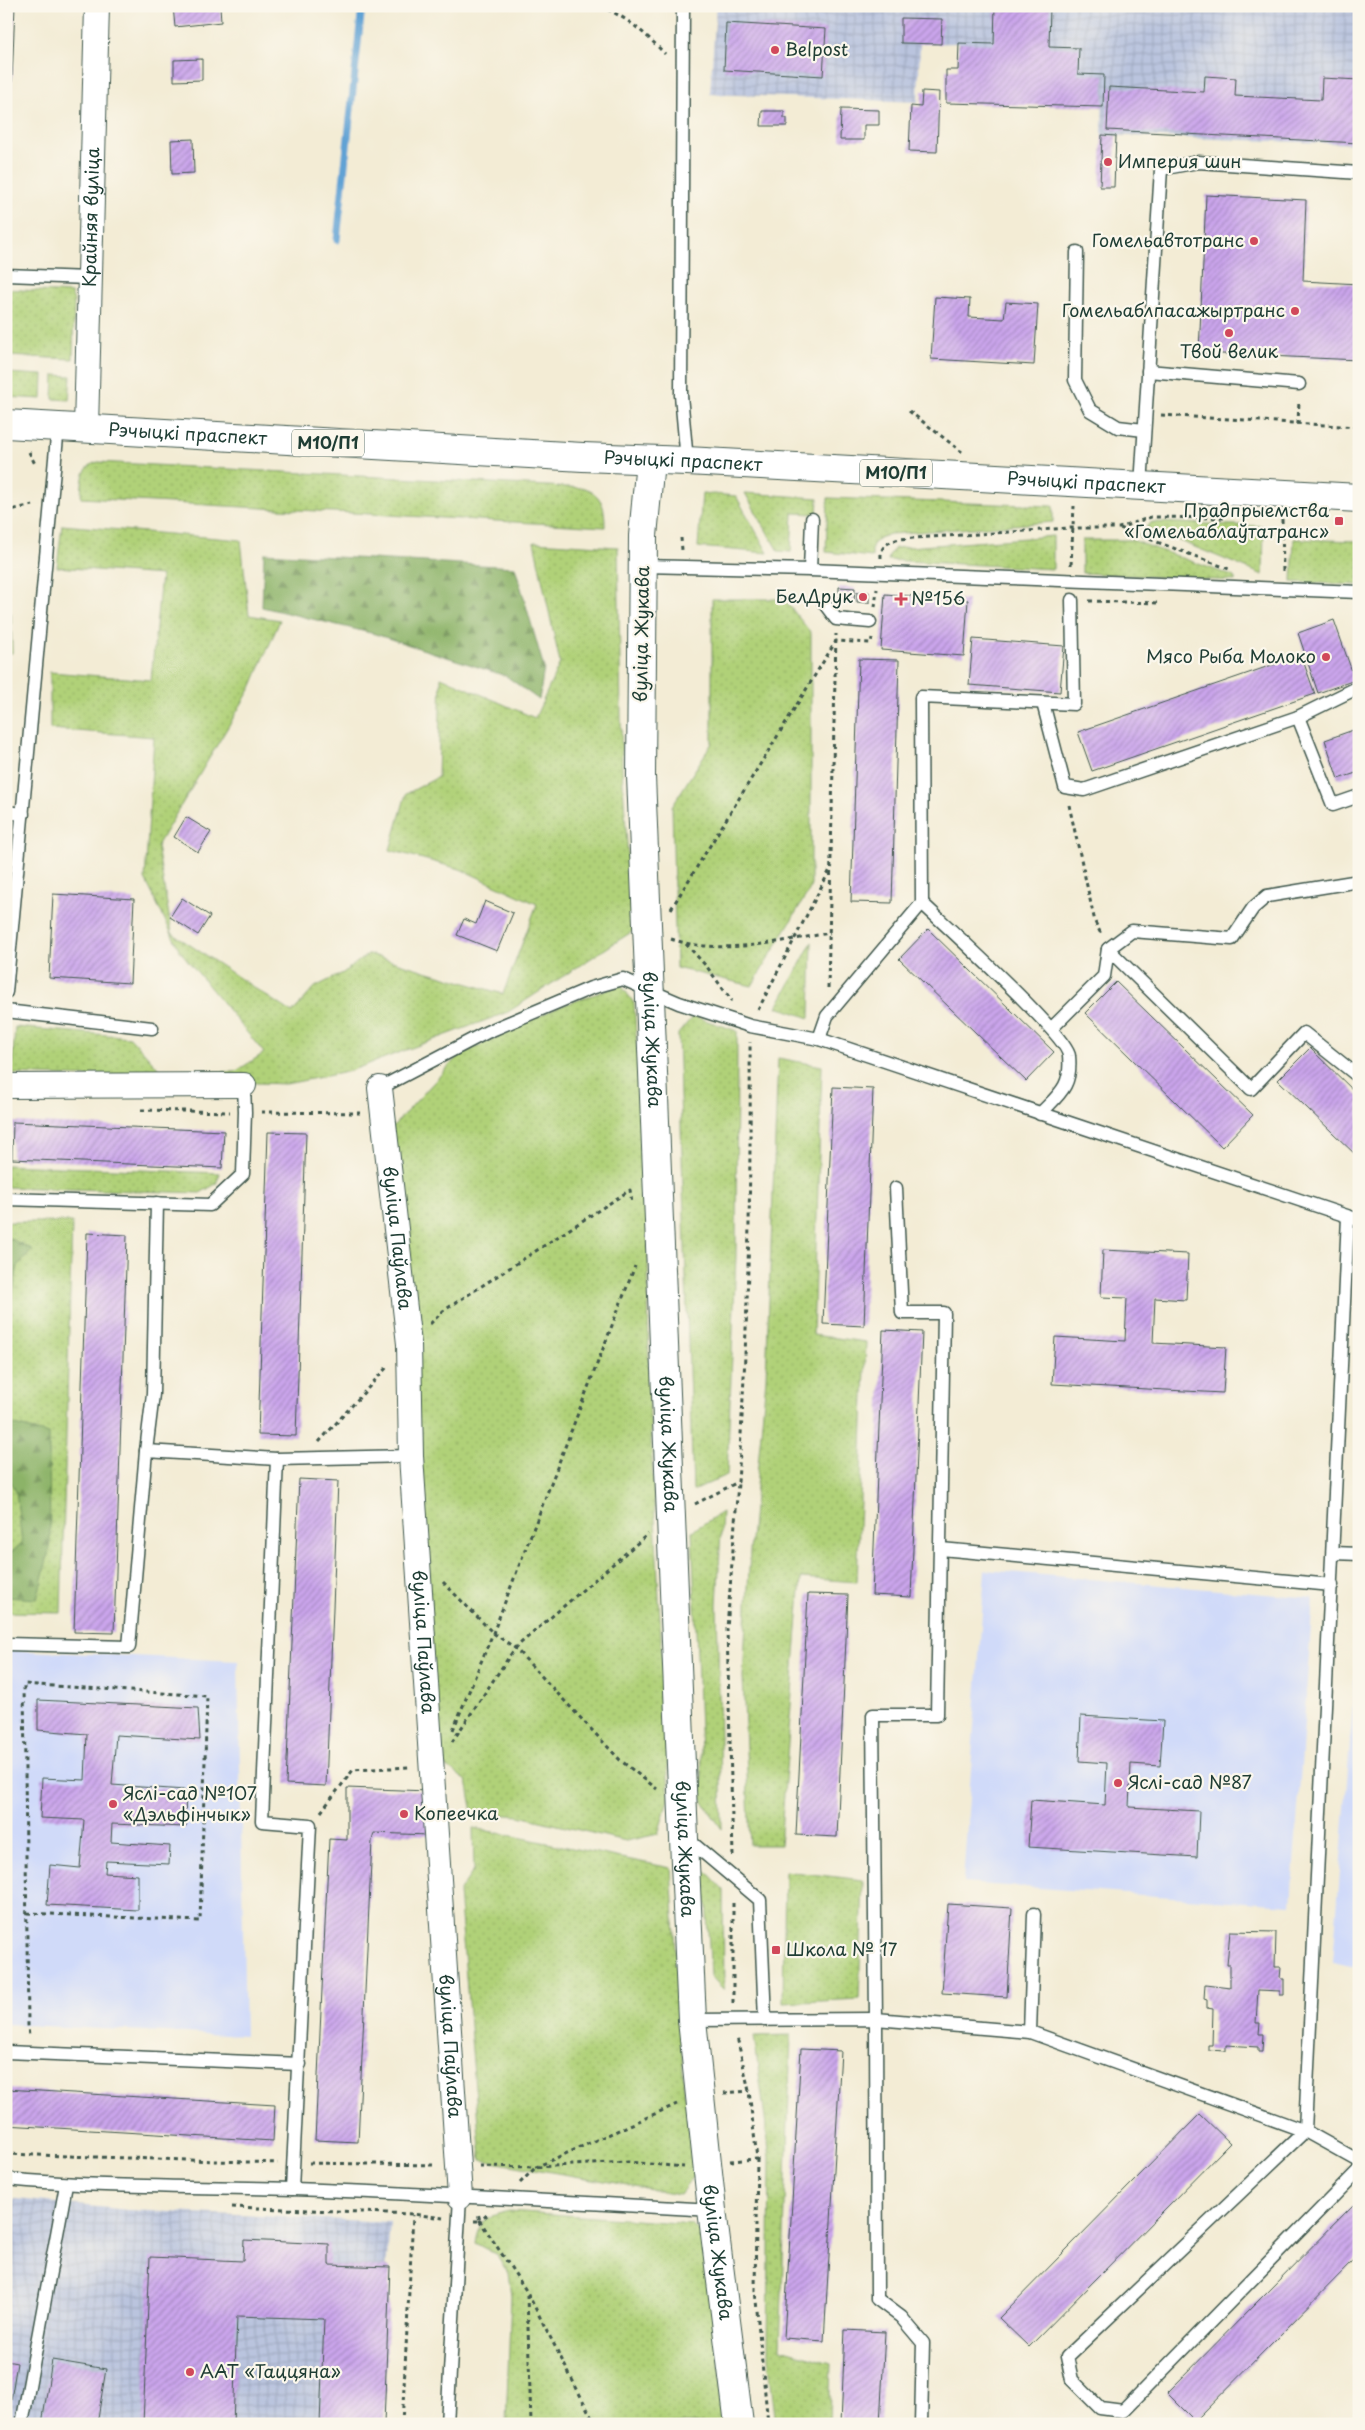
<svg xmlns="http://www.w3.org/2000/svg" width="1365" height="2430" viewBox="0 0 1365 2430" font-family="'Playpen Sans',sans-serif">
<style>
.built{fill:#d0daf9}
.industrial{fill:url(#industrial-grid)}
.grass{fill:url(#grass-dots);stroke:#688756}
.forest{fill:url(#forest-firs);stroke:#56784e}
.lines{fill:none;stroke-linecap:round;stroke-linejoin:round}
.stream{stroke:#60a2d4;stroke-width:7}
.building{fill:url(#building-hatch)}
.lane-casing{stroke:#3f574c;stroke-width:15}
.street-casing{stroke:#3f574c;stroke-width:26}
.secondary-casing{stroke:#3f574c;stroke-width:30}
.primary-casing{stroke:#3f574c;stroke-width:30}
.path{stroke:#3f574c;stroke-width:3;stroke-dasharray:4 4;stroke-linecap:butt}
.lane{stroke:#fff;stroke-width:12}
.street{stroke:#fff;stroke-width:24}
.secondary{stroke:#fff;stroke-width:28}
.primary{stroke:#fff;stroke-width:28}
.poi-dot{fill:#d1495b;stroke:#fbf7ec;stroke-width:2}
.labels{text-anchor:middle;stroke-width:4.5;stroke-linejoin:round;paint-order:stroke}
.shield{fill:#fbf7ec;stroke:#61756b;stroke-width:1}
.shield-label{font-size:16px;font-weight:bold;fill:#1f3d34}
.poi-label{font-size:18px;fill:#1f3d34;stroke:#fbf7ec;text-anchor:start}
.street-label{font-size:18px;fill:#1f3d34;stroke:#fbf7ec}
</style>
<defs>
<pattern id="industrial-grid" width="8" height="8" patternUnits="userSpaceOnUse" patternTransform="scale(1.25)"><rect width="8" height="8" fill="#bac4de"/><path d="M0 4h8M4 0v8" fill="none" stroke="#9fa9bf"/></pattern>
<pattern id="grass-dots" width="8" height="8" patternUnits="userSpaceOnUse" patternTransform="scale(1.25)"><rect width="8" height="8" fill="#b0d178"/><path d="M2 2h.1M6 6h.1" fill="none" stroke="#97b468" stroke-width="1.8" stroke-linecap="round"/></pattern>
<pattern id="forest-firs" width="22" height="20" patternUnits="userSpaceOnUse" patternTransform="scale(1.25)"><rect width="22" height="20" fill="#8cb368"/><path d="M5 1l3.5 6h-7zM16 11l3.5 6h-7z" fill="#729356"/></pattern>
<pattern id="building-hatch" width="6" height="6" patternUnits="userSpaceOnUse" patternTransform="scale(1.25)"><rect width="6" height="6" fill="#cba5ec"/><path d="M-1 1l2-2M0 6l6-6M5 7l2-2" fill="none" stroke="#a488c0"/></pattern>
</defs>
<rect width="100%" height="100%" fill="#fbf7ec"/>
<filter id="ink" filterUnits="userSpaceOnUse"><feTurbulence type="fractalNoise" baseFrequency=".02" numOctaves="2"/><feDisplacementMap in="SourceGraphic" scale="10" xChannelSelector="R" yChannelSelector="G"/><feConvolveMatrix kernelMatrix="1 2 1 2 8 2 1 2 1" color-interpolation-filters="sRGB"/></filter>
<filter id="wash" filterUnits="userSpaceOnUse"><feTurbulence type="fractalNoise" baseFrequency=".0096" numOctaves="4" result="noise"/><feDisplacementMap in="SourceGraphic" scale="20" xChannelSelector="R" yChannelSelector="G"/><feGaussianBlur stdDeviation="1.12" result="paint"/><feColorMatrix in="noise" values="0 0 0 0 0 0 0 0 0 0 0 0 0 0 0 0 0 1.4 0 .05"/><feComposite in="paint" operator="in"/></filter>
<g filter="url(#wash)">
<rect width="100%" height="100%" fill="#f3ecd5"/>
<!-- built -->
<g class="built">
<path d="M985 1570 1313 1598 1291 1905 963 1883Z"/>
<path d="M1359 1625V1968L1333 1962Z"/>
<path d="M6 1650 238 1661 245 2036 6 2024Z"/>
</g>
<!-- industrial -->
<g class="industrial">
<path d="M716 6H1359V144L1102 135 1103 75 958 70V43L920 44 918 102 710 94Z"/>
<path d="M6 2198 128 2210 390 2222 374 2424H6Z"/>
</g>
<!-- grass -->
<g class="grass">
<path d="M6 289 71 293 74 301 73 359 6 356Z"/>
<path d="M6 373 43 375 42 399 6 397Z"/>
<path d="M54 375 71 376 69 400 53 399Z"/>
<path d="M98 462 585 488C603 496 605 508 605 527L81 498C82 483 81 466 98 462Z"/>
<path d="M702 493 736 496 768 553 698 547Z"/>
<path d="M745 493 818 498 817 514 793 513 791 552 778 551Z"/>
<path d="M828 498 1053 506V522L890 534 879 538 872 546V557L826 552Z"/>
<path d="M1152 522 1264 526 1263 575 1146 527Z"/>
<path d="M62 525 241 540 249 615 280 620 251 688 157 846 172 933 292 1013 315 987 343 973 368 954 503 994 537 904 460 869 390 850 406 794 438 777 441 677 535 718 560 663 534 542 618 547 622 771 633 931 508 1012 347 1072 286 1084 12 1074 15 1027 130 1037 160 1070 235 1072 264 1053 180 951 145 879 154 737 50 729V672L151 680 161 575 57 567Z"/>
<path d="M1053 536V569L888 560 890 554 895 548Z"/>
<path d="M1294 539 1359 541V585L1292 582Z"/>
<path d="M1082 540H1132L1235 577V581L1082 573Z"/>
<path d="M712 599H784L811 633V887L752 986 676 968 672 806 712 743Z"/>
<path d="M6 613H11L12 653H6Z"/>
<path d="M812 942 810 1018 777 1007Z"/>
<path d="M621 985 634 1003 648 1217 649 1400 669 1797 658 1834 626 1841 519 1816 473 1812 467 1781 440 1762 386 1134 458 1056 558 1007Z"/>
<path d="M693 1016 737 1031 736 1256 727 1475 693 1491 678 1034Z"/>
<path d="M778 1058 822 1066 813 1335 866 1342 857 1582 801 1578 780 1845H750L743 1677 750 1551 766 1378Z"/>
<path d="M6 1165 220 1173 216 1184 200 1193 6 1187Z"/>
<path d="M6 1222H72L61 1613 6 1612Z"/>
<path d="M722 1512 717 1605 722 1829 703 1802 692 1531Z"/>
<path d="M473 1828 671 1868 684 2087 695 2175 680 2194 481 2160 459 1892 474 1870Z"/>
<path d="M704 1869 723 1889 724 1990 711 1976Z"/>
<path d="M785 1871 863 1880 859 1999 783 2003Z"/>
<path d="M791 2035 780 2349 831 2363 829 2424H776L768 2357 770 2157 754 2036Z"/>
<path d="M509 2211 691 2224 713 2243 724 2424H506L511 2295 508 2273 497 2255 475 2243C479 2219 488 2216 509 2211Z"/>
</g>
<!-- forest -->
<g class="forest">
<path d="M264 553 515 567 544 668 539 700 506 676 375 634 262 607Z"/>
<path d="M9 1238 33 1250 18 1265 6 1331V1240Z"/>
<path d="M11 1424 49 1434 50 1547 37 1599 6 1597V1557L22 1543 16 1491 6 1475V1439Z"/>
</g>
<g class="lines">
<!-- stream -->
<path class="stream" d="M337 240 362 6"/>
</g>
<g id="blocks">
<!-- building -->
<g class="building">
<path d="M6 6H15L8 181H6Z"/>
<path d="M173 6H220L221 22 175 27Z"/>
<path d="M995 6H1050L1049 47 1079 48 1078 74 1104 75 1103 107 946 103V70H958L959 43 994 44Z"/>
<path d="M1337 6H1359V10L1337 8Z"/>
<path d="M901 18 942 19 941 44 901 43Z"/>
<path d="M726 23 826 29 823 76 724 70Z"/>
<path d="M202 59V80L174 81V60Z"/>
<path d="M1205 76 1236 78 1235 96 1321 100 1322 78 1359 80V143L1107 130 1109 87 1204 92Z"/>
<path d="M922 91 939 92 937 152 909 151 911 106 921 107Z"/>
<path d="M841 109 879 110V125H864V140H840Z"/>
<path d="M762 111H784V118H787V126H761Z"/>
<path d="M1102 135 1116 136 1114 187H1100Z"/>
<path d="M193 139 194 173 172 174 171 140Z"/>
<path d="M1206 195 1306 200 1303 281 1359 284V360L1199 353Z"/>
<path d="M935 297 970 299 969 317 1004 319 1006 302 1038 304 1034 365 931 359Z"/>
<path d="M839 587 855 588 854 602H839Z"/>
<path d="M857 592H869V603L857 602Z"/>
<path d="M885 594 968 600 964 656 881 650Z"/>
<path d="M1334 620 1355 680 1318 693 1298 633Z"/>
<path d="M973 639 1064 646 1060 692 969 685Z"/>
<path d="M1301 655 1315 694 1092 771 1078 732Z"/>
<path d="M859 659 899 660 892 903 851 902Z"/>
<path d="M1359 728V772L1338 779 1325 740Z"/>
<path d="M186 817 211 832 198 852 174 837Z"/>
<path d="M53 894 134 899 130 983 49 978Z"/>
<path d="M182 898 210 916 198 935 170 917Z"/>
<path d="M485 901 513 913 497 951 457 935 464 919 476 924Z"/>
<path d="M928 929 1054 1052 1026 1081 899 959Z"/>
<path d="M1116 982 1253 1115 1222 1147 1085 1013Z"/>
<path d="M1310 1048 1359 1096V1158L1278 1080Z"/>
<path d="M833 1087 873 1089 864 1326 823 1324Z"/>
<path d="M13 1122 224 1131 222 1168 12 1159Z"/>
<path d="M268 1132 306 1133 296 1436 258 1435Z"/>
<path d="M87 1233 127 1235 114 1633 74 1632Z"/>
<path d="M1103 1250 1188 1254 1186 1300 1155 1298 1153 1343 1226 1347 1223 1393 1052 1384 1055 1337 1125 1341 1127 1298 1101 1297Z"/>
<path d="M883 1330 922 1332 911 1597 872 1595Z"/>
<path d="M299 1479 338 1481 326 1786 286 1784Z"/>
<path d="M808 1594 848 1595 837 1837 796 1835Z"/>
<path d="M38 1700 198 1708 200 1740 116 1735 112 1785 185 1790 186 1827 112 1824 111 1842 170 1846 169 1864 106 1861 105 1873 138 1875V1910L47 1905 50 1865 80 1868 84 1820 40 1818 42 1778 85 1780 87 1734 38 1730Z"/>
<path d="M1081 1716 1163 1721 1160 1766 1131 1764 1129 1807 1199 1811 1197 1857 1028 1847 1031 1800 1105 1805 1107 1763 1079 1761Z"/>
<path d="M347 1788 428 1791 429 1835 374 1833 372 1841 358 2142 315 2140 329 1839 347 1840Z"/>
<path d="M948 1904 1012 1908 1007 1997 942 1993Z"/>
<path d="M1230 1931 1276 1932 1275 1967H1281L1280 1979H1284V1995H1280V1991L1258 1990 1256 2023H1260L1259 2034H1263L1262 2052H1258V2047L1226 2045V2051L1208 2050V2045H1212L1213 2009 1207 2008V2000L1204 1999 1205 1984 1230 1987V1965H1227Z"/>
<path d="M801 2049 841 2051 824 2341 784 2338Z"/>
<path d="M6 2089 275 2105 273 2141 6 2125Z"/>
<path d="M1200 2114 1230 2143 1029 2347 999 2318Z"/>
<path d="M1359 2199V2255L1195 2421 1167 2393Z"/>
<path d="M244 2240 329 2244V2265L390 2267 384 2424H320L324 2319 237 2316 233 2424H143L150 2257 243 2261Z"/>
<path d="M845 2330 885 2332 880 2424H841Z"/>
<path d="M52 2360 106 2369 97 2424H42Z"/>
<path d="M6 2361 17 2363 7 2424H6Z"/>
</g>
</g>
</g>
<g filter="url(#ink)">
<use href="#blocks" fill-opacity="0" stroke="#3f574c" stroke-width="1"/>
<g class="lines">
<defs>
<g id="lane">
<path d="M683 6 681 395 687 461"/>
<path d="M1077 252 1075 380 1090 410 1118 427 1144 430"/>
<path d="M6 275 88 278"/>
<path d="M1148 371 1299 384"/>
<path d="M1141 486 1161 169 1198 162 1359 173"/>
<path d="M643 566 810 570 1359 592"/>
<path d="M810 570 812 519"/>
<path d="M824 603 836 619 870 622"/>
<path d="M1043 703 1065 787 1084 790 1298 717 1333 805 1359 796"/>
<path d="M1298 717 1359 687"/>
<path d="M6 812 23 814"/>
<path d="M922 903C944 924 1068 1036 1069 1056 1072 1087 1059 1094 1040 1114"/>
<path d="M1108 949 1132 931 1232 939 1253 908 1267 896 1359 881"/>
<path d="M6 992 58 426"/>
<path d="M6 1011 152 1028"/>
<path d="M1052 1028 1104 976 1108 949 1251 1089 1304 1033 1359 1077"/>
<path d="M819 1039 827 1016 922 903 921 697 1074 704 1072 600"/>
<path d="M380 1088 487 1032 591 988 623 979 679 1003 750 1026 819 1039 1359 1220"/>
<path d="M896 1188 902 1313H944L937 1715H873L876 2019 1030 2032 1305 2131 1359 2161"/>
<path d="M6 1199 210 1205 243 1174 245 1112 244 1085"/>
<path d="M1348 1217 1305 2131 1067 2357 1072 2380 1100 2408 1123 2411 1359 2170"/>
<path d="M146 1451 153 1394 157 1203"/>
<path d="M277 1459 262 1821 310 1825 292 2189"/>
<path d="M941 1549 1332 1585"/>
<path d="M1334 1553 1359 1554"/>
<path d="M6 1644 129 1647 146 1451 277 1459 411 1456"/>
<path d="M685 1837 760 1900 765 2020"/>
<path d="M692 2020 876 2019 877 2299 901 2317 923 2343 921 2424"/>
<path d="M1030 2032 1034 1914"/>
<path d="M6 2052 300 2064"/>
<path d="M6 2179C102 2188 197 2186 293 2189 433 2194 572 2202 712 2210"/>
<path d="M22 2424 66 2185"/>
<path d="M447 2424 460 2197"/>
</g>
<g id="street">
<path id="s1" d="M86 428 97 6"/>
<path d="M6 1086 244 1085"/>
<path id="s2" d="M380 1088 409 1344 411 1456 460 2197"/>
</g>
<g id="secondary">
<path id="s3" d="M650 461 643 536 641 776 685 1863 692 2020 712 2210 739 2424"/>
</g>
<g id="primary">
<path id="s4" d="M6 424 583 457 687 461 1359 498"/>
</g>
</defs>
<!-- lane casing -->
<use href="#lane" class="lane-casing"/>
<!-- street casing -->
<use href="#street" class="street-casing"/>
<!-- secondary casing -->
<use href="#secondary" class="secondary-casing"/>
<!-- primary casing -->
<use href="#primary" class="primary-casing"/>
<!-- path -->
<g class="path">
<path d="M600 6C628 18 644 32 665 54"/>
<path d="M909 411 962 452"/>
<path d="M1161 415 1359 427"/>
<path d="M1298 424 1299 400"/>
<path d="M29 452 36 466"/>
<path d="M6 511 33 505"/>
<path d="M1282 519 1283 572"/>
<path d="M1120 528 1229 569"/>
<path d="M681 538 682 550"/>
<path d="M881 558C880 545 889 542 900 539L1071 528H1119L1151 517 1226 518"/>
<path d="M1071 565 1074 506"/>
<path d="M1089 601 1158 603"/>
<path d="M875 607 877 589"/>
<path d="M1069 805 1095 922 1101 934"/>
<path d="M671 909 836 641 871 643 872 638"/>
<path d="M671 939C722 956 779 941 830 933"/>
<path d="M686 944 707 967 732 1001"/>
<path d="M828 988 836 634"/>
<path d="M758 1010 832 866"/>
<path d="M141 1110 230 1112"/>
<path d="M261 1112 360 1113"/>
<path d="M430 1324 443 1311 630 1190 632 1203"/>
<path d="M319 1442 387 1367"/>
<path d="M695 1504 738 1482C748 1335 751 1189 750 1042"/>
<path d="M443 1582 493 1633 515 1648 620 1760 657 1789"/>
<path d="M453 1730 493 1633 635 1266"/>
<path d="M452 1742 515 1648 648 1534"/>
<path d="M321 1812 353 1770 409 1767"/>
<path d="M733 1856 727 1629 738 1483"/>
<path d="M27 1913 200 1921 207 1696 24 1684 28 2025 29 2038"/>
<path d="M733 2003V1900"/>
<path d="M724 2093 749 2091"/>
<path d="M6 2154 278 2163"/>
<path d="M757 2159 755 2290 768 2424"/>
<path d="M730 2161 757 2159 749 2091 737 2037"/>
<path d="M309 2163 435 2165"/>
<path d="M479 2166 536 2167 677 2104"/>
<path d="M520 2183 536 2167 628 2162 684 2167"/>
<path d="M232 2207 413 2214 443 2218"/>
<path d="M487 2215 480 2221 527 2292 595 2424"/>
<path d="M474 2221H480L478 2213"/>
<path d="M527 2295 531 2424"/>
<path d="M402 2424 413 2215"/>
</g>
<!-- lane -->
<use href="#lane" class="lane"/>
<!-- street -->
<use href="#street" class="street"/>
<!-- secondary -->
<use href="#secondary" class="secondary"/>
<!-- primary -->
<use href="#primary" class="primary"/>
</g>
</g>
<!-- markers -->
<g class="poi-dot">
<circle cx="775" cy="50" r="5"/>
<circle cx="1108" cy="162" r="5"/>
<circle cx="1254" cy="241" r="5"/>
<circle cx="1295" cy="311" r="5"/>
<circle cx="1229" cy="333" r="5"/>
<rect x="1334" y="516" width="10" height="10" rx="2.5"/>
<circle cx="863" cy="597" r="5"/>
<path d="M898.5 591.5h5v5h5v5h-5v5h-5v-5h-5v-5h5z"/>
<circle cx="1326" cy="657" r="5"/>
<circle cx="1118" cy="1783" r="5"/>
<circle cx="113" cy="1804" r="5"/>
<circle cx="404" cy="1814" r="5"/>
<rect x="771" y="1945" width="10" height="10" rx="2.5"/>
<circle cx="190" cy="2372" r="5"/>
</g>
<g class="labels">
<!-- shield labels -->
<g class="shield">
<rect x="292" y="429.5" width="72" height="27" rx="4"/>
<rect x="860" y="459.5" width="72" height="27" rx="4"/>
</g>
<g class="shield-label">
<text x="328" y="449">М10/П1</text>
<text x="896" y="479">М10/П1</text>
</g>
<!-- poi labels -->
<g class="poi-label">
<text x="785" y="56">Belpost</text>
<text x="1118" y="168">Империя шин</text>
<text x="1244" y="247" text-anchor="end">Гомельавтотранс</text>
<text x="1285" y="317" text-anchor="end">Гомельаблпасажыртранс</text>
<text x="1229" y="358" text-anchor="middle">Твой велик</text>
<text x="1329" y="517" text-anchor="end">Прадпрыемства<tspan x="1329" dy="21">«Гомельаблаўтатранс»</tspan></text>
<text x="853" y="603" text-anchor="end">БелДрук</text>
<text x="911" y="605">№156</text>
<text x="1316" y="663" text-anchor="end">Мясо Рыба Молоко</text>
<text x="1128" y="1789">Яслі-сад №87</text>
<text x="123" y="1800">Яслі-сад №107<tspan x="123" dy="21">«Дэльфінчык»</tspan></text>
<text x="414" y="1820">Копеечка</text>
<text x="786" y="1956">Школа № 17</text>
<text x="200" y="2378">ААТ «Таццяна»</text>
</g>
<!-- street labels -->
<g class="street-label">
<text dy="6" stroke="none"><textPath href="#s1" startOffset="211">Крайняя вуліца</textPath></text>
<text dy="6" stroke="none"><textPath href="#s4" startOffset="182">Рэчыцкі праспект</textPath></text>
<text dy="6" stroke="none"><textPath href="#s4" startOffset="678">Рэчыцкі праспект</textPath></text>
<text dy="6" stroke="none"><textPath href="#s4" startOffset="1082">Рэчыцкі праспект</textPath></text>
<text transform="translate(642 634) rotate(-89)" y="6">вуліца Жукава</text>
<text dy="6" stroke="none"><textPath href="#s3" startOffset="579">вуліца Жукава</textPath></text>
<text dy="6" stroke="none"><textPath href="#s2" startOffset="151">вуліца Паўлава</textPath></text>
<text dy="6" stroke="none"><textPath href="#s3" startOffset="984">вуліца Жукава</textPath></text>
<text dy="6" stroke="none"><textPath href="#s2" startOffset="556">вуліца Паўлава</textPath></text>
<text dy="6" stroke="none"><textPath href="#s3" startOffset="1389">вуліца Жукава</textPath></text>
<text dy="6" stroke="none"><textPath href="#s2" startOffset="961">вуліца Паўлава</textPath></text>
<text dy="6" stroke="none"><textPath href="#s3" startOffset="1794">вуліца Жукава</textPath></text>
</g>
</g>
<!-- margin -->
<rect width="1365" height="2430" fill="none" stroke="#fbf7ec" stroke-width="25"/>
</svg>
